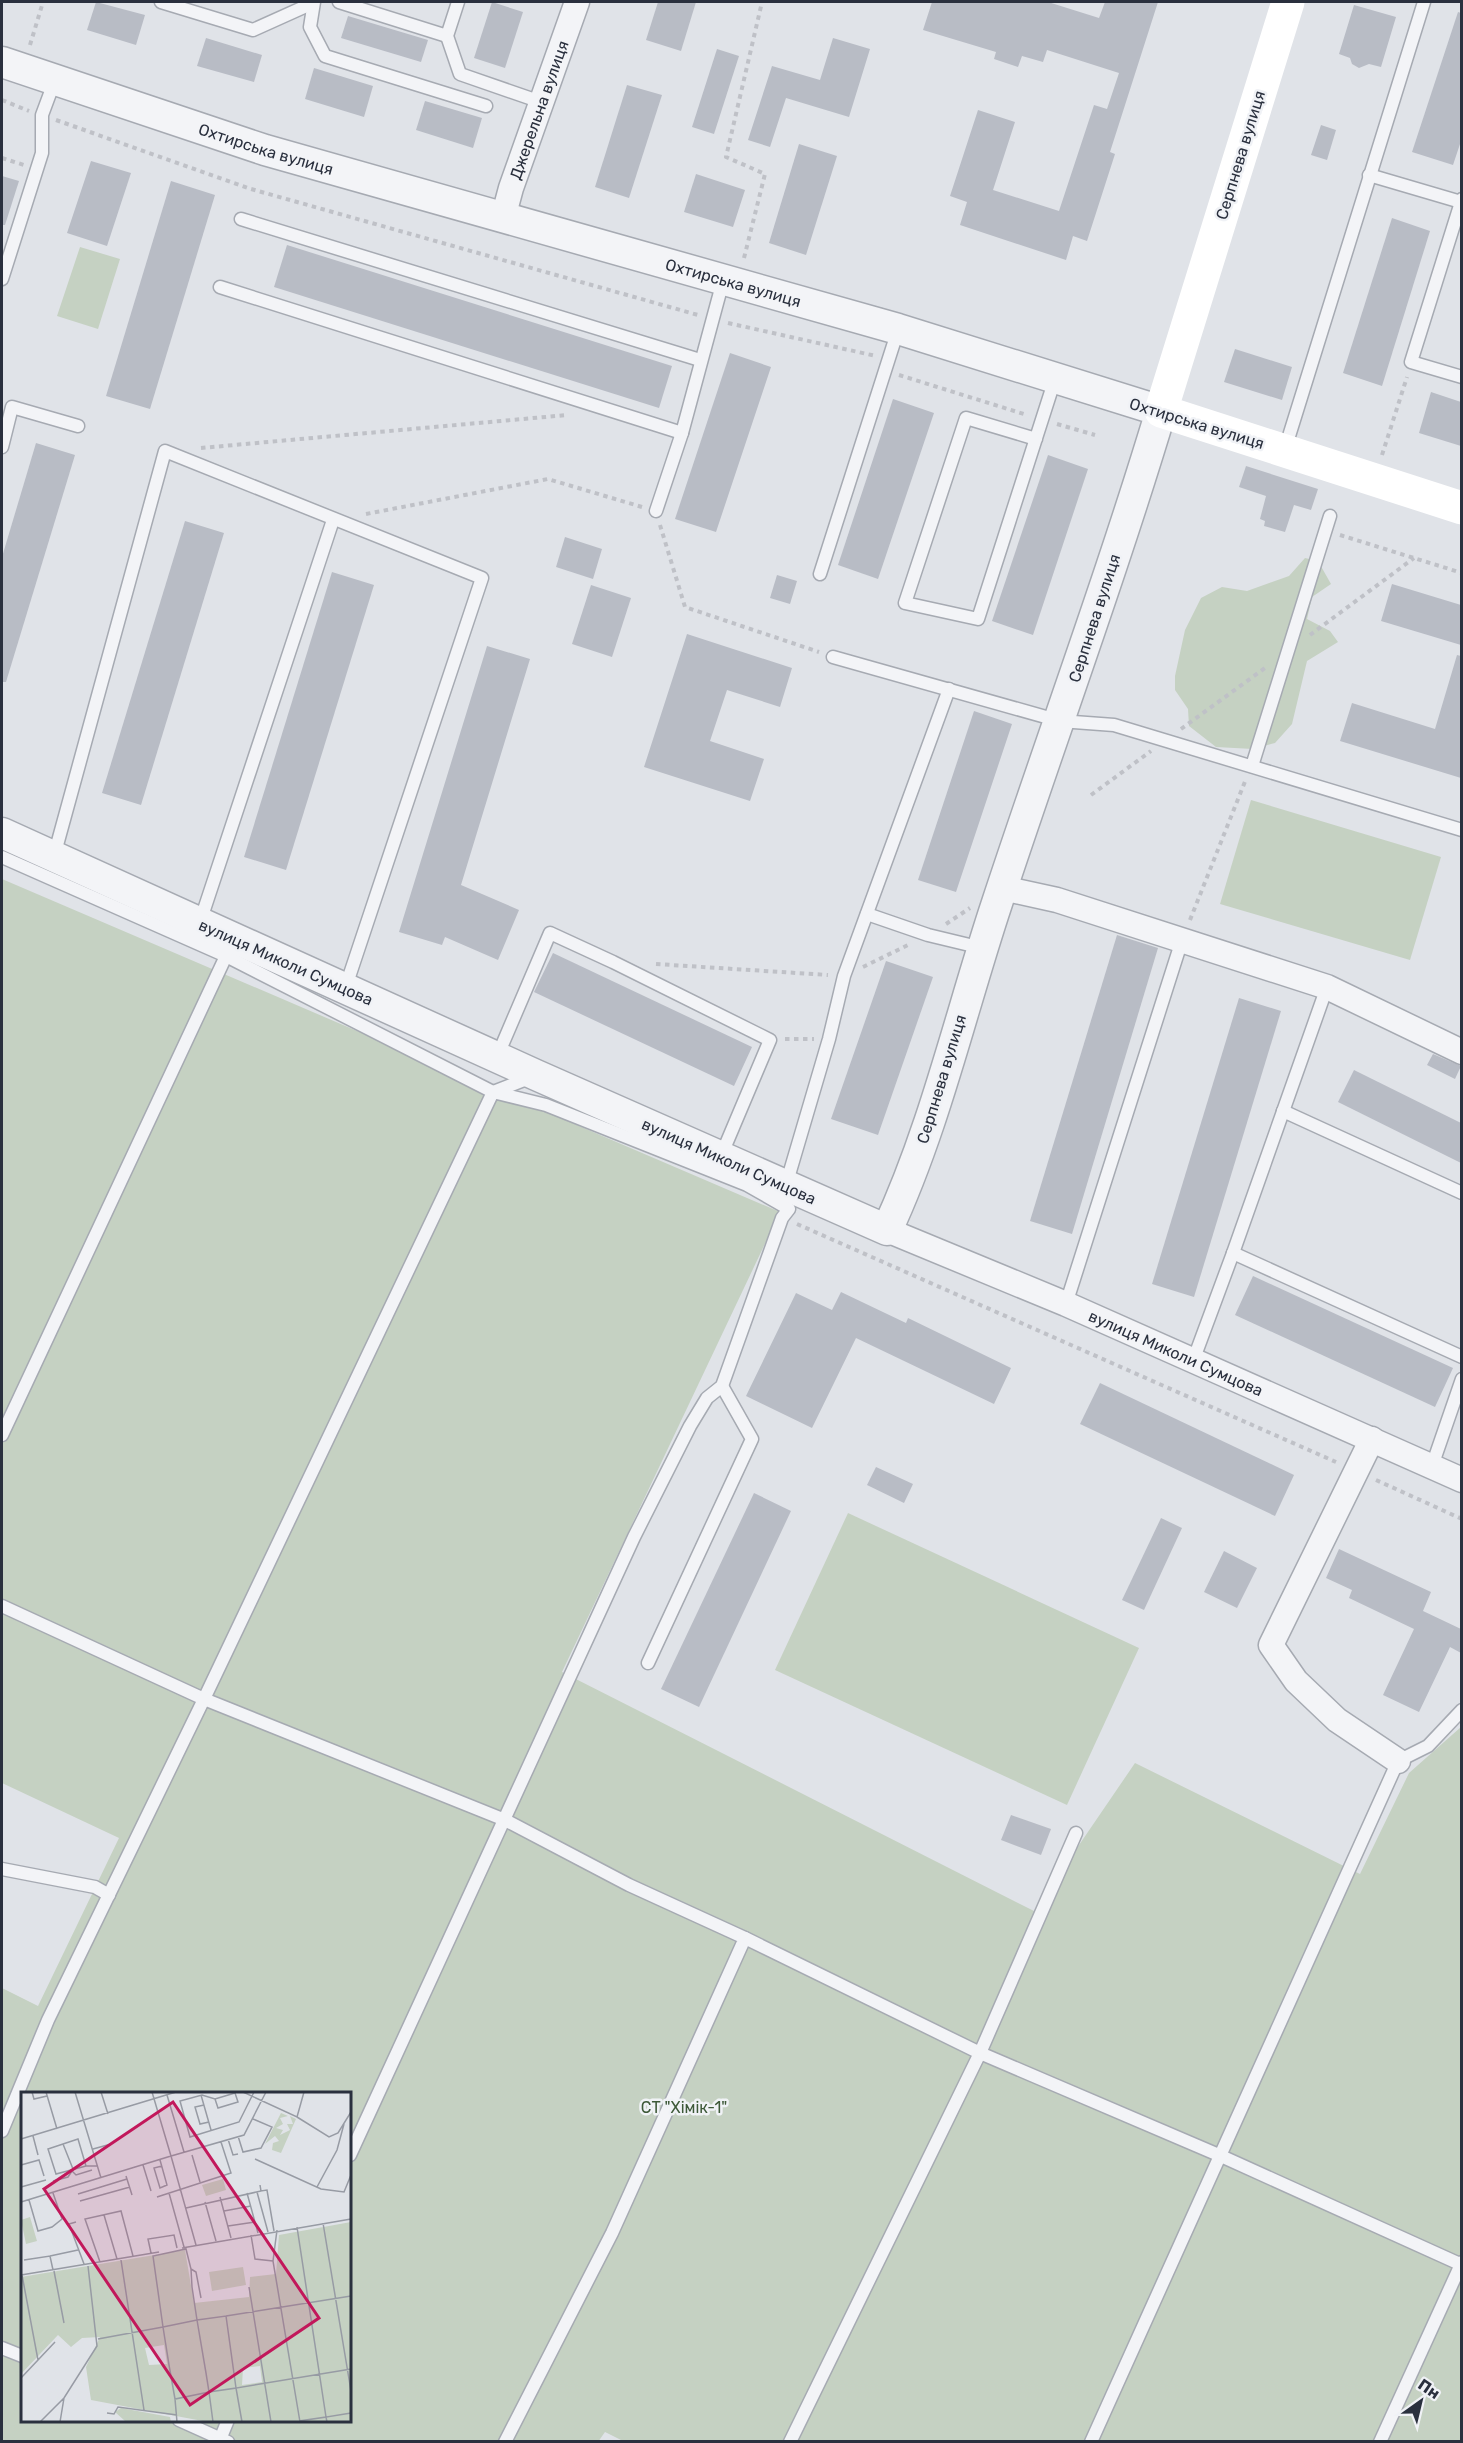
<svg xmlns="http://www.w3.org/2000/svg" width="1463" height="2443" viewBox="0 0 1463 2443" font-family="Rubik,sans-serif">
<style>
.green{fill:#c5d1c2;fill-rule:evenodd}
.building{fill:#b8bcc5}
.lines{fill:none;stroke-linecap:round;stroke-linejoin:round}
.service-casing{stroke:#a6aab2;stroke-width:15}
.minor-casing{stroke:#a6aab2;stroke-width:27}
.tertiary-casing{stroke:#a6aab2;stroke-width:33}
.path{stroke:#bfc1c7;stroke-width:4;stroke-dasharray:4.5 4.5;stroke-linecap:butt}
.service{stroke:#f3f4f7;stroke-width:12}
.minor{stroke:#f3f4f7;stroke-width:24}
.tertiary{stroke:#f3f4f7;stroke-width:30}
.secondary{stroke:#fff;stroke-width:33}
.labels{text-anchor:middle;stroke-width:5;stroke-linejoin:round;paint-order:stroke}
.street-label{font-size:16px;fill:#2a303e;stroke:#f0f2f6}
.park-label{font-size:16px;fill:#3d5938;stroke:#f0f2f6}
.inset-road{fill:none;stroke:#979ba4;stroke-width:1.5}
.view{fill:#c2185b;fill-opacity:0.15;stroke:#c2185b;stroke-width:3}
.inset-edge{fill:none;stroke:#2a303e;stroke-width:3}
</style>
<rect width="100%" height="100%" fill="#e0e3e8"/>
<!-- green -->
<g class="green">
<path d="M80 247 120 259 98 329 57 316Z"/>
<path d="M1305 558 1318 561 1331 584 1312 597 1307 619 1330 631 1338 642 1307 661 1292 724 1275 743 1253 749 1216 747 1189 726 1188 709 1175 690V676L1185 630 1201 598 1222 587 1247 591 1289 576Z"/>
<path d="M1251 800 1441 857 1410 960 1220 904Z"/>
<path d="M2 879 780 1212 562 1672 1034 1911 1135 1763 1360 1874 1409 1773 1461 1727V2441L625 2442 605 2432 598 2442 2 2441V1988L38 2006 119 1838 2 1783ZM22 2094H350V2420H22Z"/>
<path d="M848 1513 1139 1648 1067 1805 775 1670Z"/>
</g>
<!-- building -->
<g class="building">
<path d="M96 2 145 15 136 45 87 30Z"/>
<path d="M492 2 523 12 505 68 474 58Z"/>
<path d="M658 2H696L681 51 646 40Z"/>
<path d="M932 2H1048L1099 18 1105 2H1158L1110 152 1115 154 1087 241 1073 236 1066 260 960 225 967 202 950 196 978 110 1015 122 993 190 1059 211 1094 105 1107 109 1119 73 1047 50 1043 62 1022 56 1018 67 994 59 996 52 923 30Z"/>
<path d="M1354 5 1396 17 1381 67 1369 64 1359 68 1352 64 1350 58 1339 54Z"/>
<path d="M1458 12 1461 13V141L1453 165 1412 152Z"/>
<path d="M348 16 428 40 421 62 341 38Z"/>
<path d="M206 38 262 55 254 82 197 66Z"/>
<path d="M833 38 870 49 849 117 786 98 770 147 748 140 772 66 820 80Z"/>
<path d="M717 49 739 56 714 134 692 127Z"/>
<path d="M314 68 373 86 364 117 305 99Z"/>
<path d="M627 85 662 95 629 198 595 187Z"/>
<path d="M425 101 482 118 473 148 416 130Z"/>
<path d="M1321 125 1336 130 1327 160 1311 155Z"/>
<path d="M799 144 837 156 806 255 769 243Z"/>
<path d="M91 161 131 173 107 246 67 233Z"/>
<path d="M696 174 745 190 733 227 684 212Z"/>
<path d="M2 176 19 181 5 225H2Z"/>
<path d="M171 181 215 195 150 409 106 396Z"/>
<path d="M1392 218 1430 231 1382 386 1343 373Z"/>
<path d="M287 245 672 366 659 408 274 287Z"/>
<path d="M1235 349 1292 367 1282 400 1224 382Z"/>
<path d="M730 353 771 367 716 532 675 519Z"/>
<path d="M1431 392 1461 402V446L1419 433Z"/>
<path d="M893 399 934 413 878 579 838 565Z"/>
<path d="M36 443 75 455 6 682H2V557Z"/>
<path d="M1048 455 1088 469 1033 635 992 621Z"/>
<path d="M1246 466 1318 489 1311 510 1294 505 1285 532 1264 526 1265 521 1260 519 1266 496 1239 487Z"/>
<path d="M185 521 224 533 141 805 102 793Z"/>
<path d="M565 537 602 549 593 579 556 567Z"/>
<path d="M332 572 374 585 286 870 244 857Z"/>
<path d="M777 575 797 581 790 604 770 598Z"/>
<path d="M1392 584 1461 605V645L1381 621Z"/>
<path d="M591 585 631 598 612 657 572 644Z"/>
<path d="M687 634 792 668 780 707 727 690 710 741 764 759 750 801 644 767Z"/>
<path d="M487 646 530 659 461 885 519 910 498 960 445 937 442 945 399 932Z"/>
<path d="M1457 655 1461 656V778L1340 741 1352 703 1435 729Z"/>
<path d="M974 711 1012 724 956 892 918 880Z"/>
<path d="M1117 935 1158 948 1072 1234 1030 1221Z"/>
<path d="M553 953 752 1047 734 1086 534 992Z"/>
<path d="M886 961 933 977 878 1135 831 1119Z"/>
<path d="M1239 998 1281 1011 1194 1297 1152 1284Z"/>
<path d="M1433 1054 1461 1066 1455 1079 1427 1065Z"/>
<path d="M1354 1070 1461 1123V1163L1338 1102Z"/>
<path d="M1253 1276 1453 1368 1435 1407 1235 1315Z"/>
<path d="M841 1292 906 1323 908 1318 1011 1368 994 1404 856 1338 812 1428 746 1396 796 1293 832 1310Z"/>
<path d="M1100 1383 1294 1475 1275 1516 1080 1424Z"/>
<path d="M876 1467 913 1484 904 1503 867 1485Z"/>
<path d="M754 1493 791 1511 699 1707 661 1689Z"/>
<path d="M1161 1518 1182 1528 1144 1610 1122 1600Z"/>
<path d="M1339 1549 1431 1592 1423 1611 1461 1629V1653L1450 1647 1419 1712 1383 1695 1414 1629 1349 1598 1352 1590 1326 1578Z"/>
<path d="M1224 1551 1257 1568 1237 1608 1204 1592Z"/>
<path d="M1011 1815 1051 1829 1041 1855 1001 1840Z"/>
</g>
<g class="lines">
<defs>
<g id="service">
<path d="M161 2 253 30 313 3"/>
<path d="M314 2 310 27 325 56 486 106"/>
<path d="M339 2 447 36"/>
<path d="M458 2 447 36 460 74 541 102"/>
<path d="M1369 175 1461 202"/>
<path d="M1462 199 1411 362 1462 377"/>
<path d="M241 219 700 360"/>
<path d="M2 279 42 153V115L55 80"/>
<path d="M220 287 682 433"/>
<path d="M1036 439 966 418 905 603 978 619 1055 379"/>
<path d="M2 447 12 407 78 426"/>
<path d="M1285 449 1424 2"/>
<path d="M656 511 682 433 723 281"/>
<path d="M820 574 898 330"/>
<path d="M833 657 1060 721 1114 725 1462 830"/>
<path d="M1252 766 1330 516"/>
<path d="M54 856 165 451 482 578 345 989"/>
<path d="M2 857 226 956 493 1092 532 1077"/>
<path d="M867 914 928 935 982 948"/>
<path d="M200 922 333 520"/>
<path d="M497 1057 550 933 613 962 770 1040 721 1156"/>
<path d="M1283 1111 1462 1193"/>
<path d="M786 1185 829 1039 844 976 949 689"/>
<path d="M1233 1253 1462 1357"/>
<path d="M1066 1304 1182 940"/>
<path d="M1193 1361 1233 1253 1327 987"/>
<path d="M2 1435 226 956"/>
<path d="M1432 1466 1462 1379"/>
<path d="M2 1606 204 1699 505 1820 629 1885 745 1938 612 2233 505 2442"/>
<path d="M648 1663 752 1439 722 1386"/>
<path d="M2 1869 95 1887 109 1895"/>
<path d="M745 1938 980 2053 1221 2156 1462 2265"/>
<path d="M2 2131 48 2020 204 1699 493 1092 546 1105 747 1185 789 1209 782 1218 722 1386 707 1398 690 1426 634 1537 350 2155"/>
<path d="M2 2348 22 2356"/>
<path d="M179 2420 228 2442"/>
<path d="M219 2442 228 2420"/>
<path d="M790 2442 980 2053 1076 1833"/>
<path d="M1091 2442 1398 1761 1428 1746 1462 1710"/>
<path d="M1380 2442 1462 2262"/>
</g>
<g id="minor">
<path id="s1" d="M503 218 511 188 577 2"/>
<path d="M1002 888 1057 900 1327 987 1462 1052"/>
<path id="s2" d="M887 1230 1066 1304 1462 1480"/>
<path d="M1372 1439 1271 1645 1296 1681 1337 1720 1398 1761"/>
</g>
<g id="tertiary">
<path id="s3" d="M2 62 265 150 898 329 1161 411C1111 577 1051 739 997 903 961 1011 935 1127 887 1230L536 1075 2 833"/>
</g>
</defs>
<!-- service casing -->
<use href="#service" class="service-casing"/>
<!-- minor casing -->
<use href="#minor" class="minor-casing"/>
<!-- tertiary casing -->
<use href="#tertiary" class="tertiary-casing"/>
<!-- path -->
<g class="path">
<path d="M30 45 43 2"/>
<path d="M2 100 29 111"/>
<path d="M56 120 251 189 698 315"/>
<path d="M2 158 24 165"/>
<path d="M744 258 765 174 726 157 762 2"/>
<path d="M728 323 876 356"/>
<path d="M899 375 1027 415"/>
<path d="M1057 424 1095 435"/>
<path d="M201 448 567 415"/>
<path d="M1382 455 1407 377"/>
<path d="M366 514 548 479 642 507"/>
<path d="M660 525 685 607 819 652"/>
<path d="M1340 535 1462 573"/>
<path d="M1310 635 1414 558"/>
<path d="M1181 729 1265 668"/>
<path d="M1091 795 1151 751"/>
<path d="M1190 920 1246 779"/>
<path d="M946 924 970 908"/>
<path d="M656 964 828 975"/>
<path d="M863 967 908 945"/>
<path d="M785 1039H814"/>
<path d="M797 1224 1336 1462"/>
<path d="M1376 1480 1462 1519"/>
</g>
<!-- service -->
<use href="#service" class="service"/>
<!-- minor -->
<use href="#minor" class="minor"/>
<!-- tertiary -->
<use href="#tertiary" class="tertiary"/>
<!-- secondary -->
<path class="secondary" d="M1288 2 1161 411 1462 508"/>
</g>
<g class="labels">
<!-- street labels -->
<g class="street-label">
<text dy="6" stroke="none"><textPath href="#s1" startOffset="114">Джерельна вулиця</textPath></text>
<text dy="6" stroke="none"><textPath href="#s3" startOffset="278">Охтирська вулиця</textPath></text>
<text transform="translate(1240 155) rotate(-73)" y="6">Серпнева вулиця</text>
<text dy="6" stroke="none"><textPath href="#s3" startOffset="764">Охтирська вулиця</textPath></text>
<text transform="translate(1197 423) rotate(17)" y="6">Охтирська вулиця</text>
<text transform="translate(1094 618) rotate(-72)" y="6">Серпнева вулиця</text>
<text transform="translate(286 962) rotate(24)" y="6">вулиця Миколи Сумцова</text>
<text transform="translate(941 1079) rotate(-73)" y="6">Серпнева вулиця</text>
<text transform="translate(729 1161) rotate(24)" y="6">вулиця Миколи Сумцова</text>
<text dy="6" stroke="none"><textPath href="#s2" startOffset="314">вулиця Миколи Сумцова</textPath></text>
</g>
<!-- park labels -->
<g class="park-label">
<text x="684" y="2113">СТ "Хімік-1"</text>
</g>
</g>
<!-- overview -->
<g transform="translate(21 2092)">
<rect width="330" height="330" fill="#e0e3e8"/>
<path d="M260 21 267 24 259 26 262 32 255 36 262 38 259 43 269 38 266 32H272L269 24 275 27 260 61 251 58 252 51 258 49 254 44 244 52ZM202 87 205 98 185 104 181 93ZM9 125 16 149 5 152 0 128ZM330 130V330H187L70 308 65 275 79 245 61 246 50 255 37 243 0 282V185L164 158 173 211 228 205 229 185 255 182 258 143ZM143 253 146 272 128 273 124 256ZM239 274 241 290 221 293 222 276ZM222 175 225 193 191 199 188 180ZM100 316 149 325 150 330 104 329 94 320Z" fill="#c5d1c2" fill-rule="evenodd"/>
<path class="inset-road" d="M11 0 13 7 26 4M25 0 36 37M54 0 80 86M80 0 87 22M131 0 150 64 223 43 245 0M222 0 276 25 283 0M146 3 163 60M180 3 190 38M194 7 197 16 217 10 214 1 194 7 181 3 159 9 169 45 218 30 233 0M183 13 174 15 179 32 188 30M276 25 308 45 317 41 330 20M12 44 17 63M217 44 222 60 240 56 251 35 232 27M0 47 155 0M207 47 212 63 217 62M42 52 52 77M72 57 90 52M171 63 179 90M234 67 300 97 323 100 330 83M139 68 146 93 139 96 133 76 141 74M0 73 18 68 23 84M122 73 130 99M65 74 35 82 27 57 57 47 65 74H77M50 78 55 83 71 78M105 84 111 103M32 89 47 85 51 79M239 93 240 99 246 98 253 139M0 95 25 88M296 95 316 58 323 32M236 100 247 140M148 101 163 155M226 101 237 141M57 102 106 87M136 105 210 81 200 50M199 105 210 146M8 108 17 139 31 135 41 127 32 101M59 109 109 95M0 110 150 64 175 153M184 110 195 149M165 116 240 99M203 119 230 114M83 123 96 167M55 130 48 132 63 172M302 131 330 299M207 134 234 130M256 138 252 169 279 330M230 143 234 167 252 169M161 156 330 127M130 161 127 147 153 143 156 156M29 164 57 158M3 168 29 164 32 178M100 168 123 318M79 170 64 127 100 119 112 164M170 177 175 180 180 206M33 179 43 231M0 183 138 160M1 183 17 268M228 195 250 330M205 224 330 204M77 247 142 235 176 228 205 224 215 296 188 300 154 307 148 273 142 235 132 164 165 157 170 177 171 195 176 228 185 281 188 300 192 330M0 286 34 250M154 307 156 330M86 321 93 322 97 315 156 323M19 330 43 306 76 254 67 174M39 330 43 306M221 330 215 296 330 277M271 330 305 325 276 135M306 330 305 325 330 321"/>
<path class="view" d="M152 10 298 226 169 313 23 97Z"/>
<rect width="330" height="330" class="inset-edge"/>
</g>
<!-- border -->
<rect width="1463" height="2443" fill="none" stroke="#2a303e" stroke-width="6"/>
<!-- north arrow -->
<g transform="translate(1421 2401) rotate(34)" stroke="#f0f2f6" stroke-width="4.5" paint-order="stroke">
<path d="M0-4.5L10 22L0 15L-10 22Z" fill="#2a303e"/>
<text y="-9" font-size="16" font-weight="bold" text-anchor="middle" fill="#2a303e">Пн</text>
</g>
</svg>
